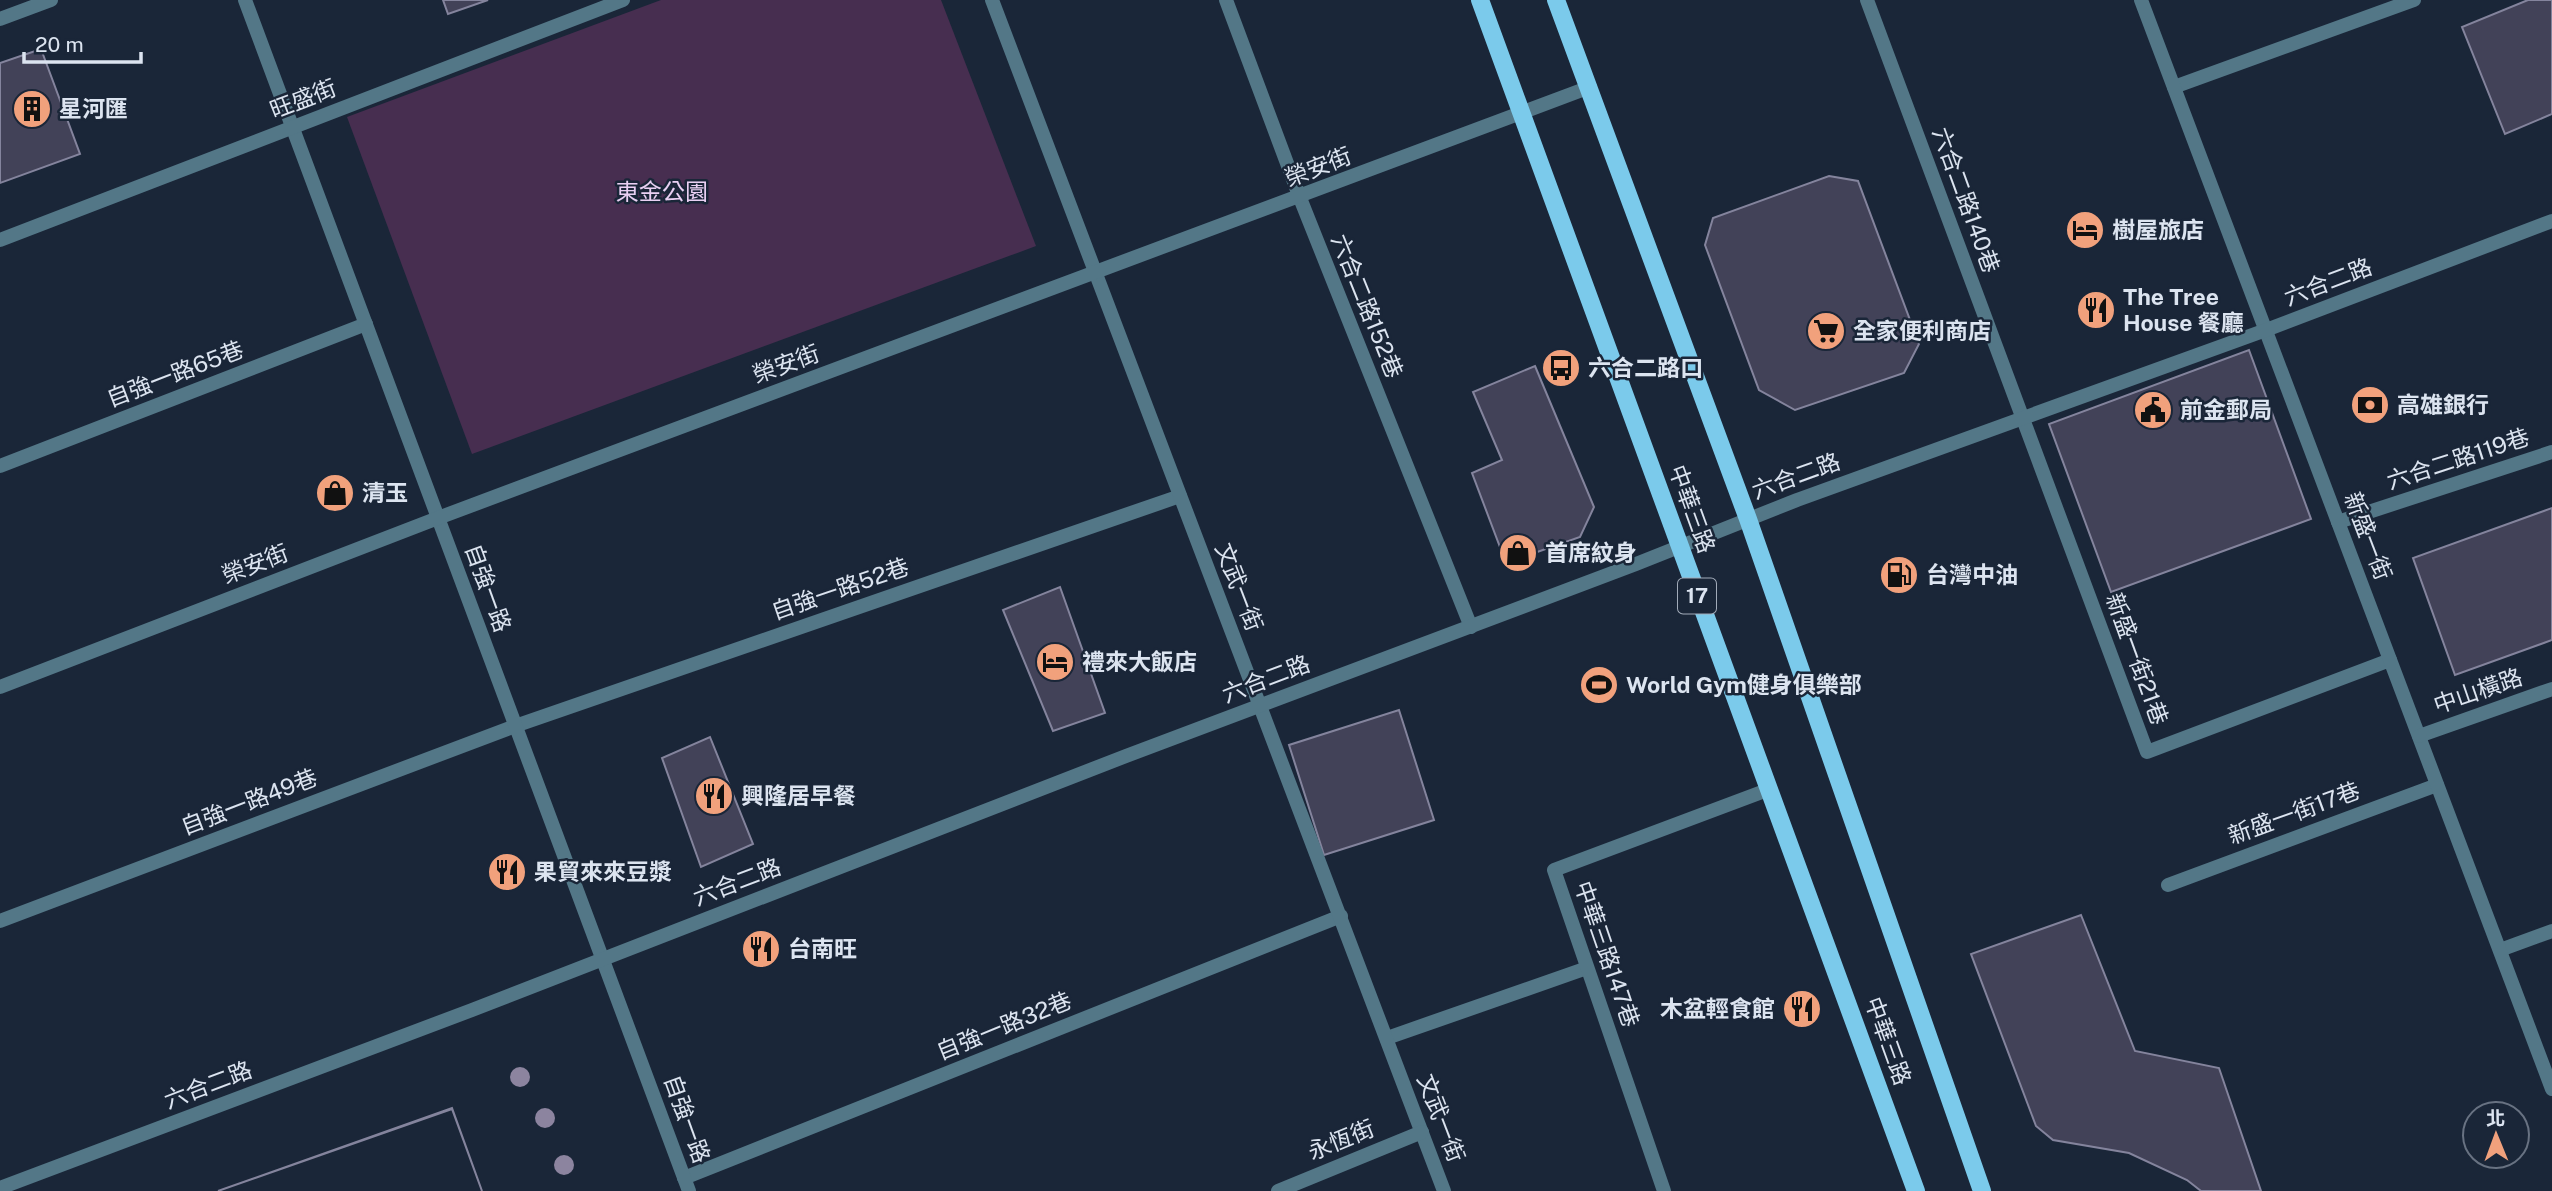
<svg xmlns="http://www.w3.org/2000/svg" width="2552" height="1191" viewBox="0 0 2552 1191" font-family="'Public Sans','Noto Sans TC',sans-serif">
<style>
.green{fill:#472e50}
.building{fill:#424258;stroke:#84849d;stroke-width:2}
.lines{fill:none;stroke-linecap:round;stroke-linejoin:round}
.lane{stroke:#537787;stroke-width:14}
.street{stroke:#537787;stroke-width:14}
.primary{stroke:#7bcaeb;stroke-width:18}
.tree{fill:#8c849f}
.labels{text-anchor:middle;stroke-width:5;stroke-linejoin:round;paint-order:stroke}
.shield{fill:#1a2638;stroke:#a2abb9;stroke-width:2}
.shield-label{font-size:21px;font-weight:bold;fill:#dce4f0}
.street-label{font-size:23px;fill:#dce4f0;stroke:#1a2638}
.poi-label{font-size:23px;font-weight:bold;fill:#dce4f0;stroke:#1a2638;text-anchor:start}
.park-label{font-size:23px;fill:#e9d0f3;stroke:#1a2638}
</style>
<rect width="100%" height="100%" fill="#1a2638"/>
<!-- green -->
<path class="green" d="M661 0H941L1036 246 472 454 347 117Z"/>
<!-- building -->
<g class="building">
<path d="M443 0H488L448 14Z"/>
<path d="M2528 0H2552V114L2505 134 2462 27Z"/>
<path d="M41 49 80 154 0 183V63Z"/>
<path d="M1829 176 1858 181 1919 344 1904 373 1795 410 1759 390 1705 245 1713 218Z"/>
<path d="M2249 350 2311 519 2111 592 2049 424Z"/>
<path d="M1535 366 1594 507 1580 537 1506 563 1472 473 1502 460 1473 392Z"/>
<path d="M2552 508V640L2455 675 2413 558Z"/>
<path d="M1060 587 1105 713 1053 731 1003 610Z"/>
<path d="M1399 710 1434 820 1324 855 1289 745Z"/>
<path d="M710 737 753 844 701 867 662 758Z"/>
<path d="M2081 915 2135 1051 2219 1068 2261 1191H2201L2187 1180 2129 1153 2053 1140 2036 1126 1971 954Z"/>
<path d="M452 1108 482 1191 452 1109 218 1191Z"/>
</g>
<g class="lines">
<!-- lane -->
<g class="lane">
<path d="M1226 0 1300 198 1471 627"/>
<path d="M1867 0 2147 752 2390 660"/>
<path d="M0 19 51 0"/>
<path d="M2174 87 2414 0"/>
<path d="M0 466 366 324"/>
<path d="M2338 522 2552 452"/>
<path d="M2168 885 2437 785"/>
<path d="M0 921 515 726 1180 496"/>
<path d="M2500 950 2552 931"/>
<path d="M1387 1038 1587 968"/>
<path d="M684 1178 1341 916"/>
<path d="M1664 1191 1554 870 1770 789"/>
</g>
<!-- street -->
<g class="street">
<path d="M245 0 689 1191"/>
<path d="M992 0 1444 1191"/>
<path d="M2141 0 2552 1089"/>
<path d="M0 240 623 0"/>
<path d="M0 687 438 518 1590 87"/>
<path d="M2419 736 2552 689"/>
<path d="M0 1188 472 1010 1126 756 1636 564 1797 500 2266 330 2552 221"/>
<path d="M1278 1191 1422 1132"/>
</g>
<!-- primary -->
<g class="primary">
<path d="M1480 0 1916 1191"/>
<path d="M1556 0 1748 519 1982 1191"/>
</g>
</g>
<!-- trees -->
<g class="tree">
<circle cx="520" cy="1077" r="10"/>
<circle cx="545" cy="1118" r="10"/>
<circle cx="564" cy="1165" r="10"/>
</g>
<!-- icons -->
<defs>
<symbol id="building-disc" viewBox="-11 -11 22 22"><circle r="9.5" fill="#f1a17c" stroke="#1a2638"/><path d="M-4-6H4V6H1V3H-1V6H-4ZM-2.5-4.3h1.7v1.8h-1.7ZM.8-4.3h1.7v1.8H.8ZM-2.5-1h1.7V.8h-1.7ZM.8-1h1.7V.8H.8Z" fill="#111"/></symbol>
<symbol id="hotel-disc" viewBox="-11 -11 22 22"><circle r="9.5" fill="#f1a17c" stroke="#1a2638"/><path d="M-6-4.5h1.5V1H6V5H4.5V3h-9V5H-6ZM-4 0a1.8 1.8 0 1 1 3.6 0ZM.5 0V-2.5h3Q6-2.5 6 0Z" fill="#111"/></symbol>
<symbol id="restaurant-disc" viewBox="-11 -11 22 22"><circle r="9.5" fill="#f1a17c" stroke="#1a2638"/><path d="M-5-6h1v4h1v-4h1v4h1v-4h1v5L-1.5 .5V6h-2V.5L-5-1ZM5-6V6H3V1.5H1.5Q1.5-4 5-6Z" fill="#111"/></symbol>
<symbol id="supermarket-disc" viewBox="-11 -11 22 22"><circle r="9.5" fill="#f1a17c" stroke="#1a2638"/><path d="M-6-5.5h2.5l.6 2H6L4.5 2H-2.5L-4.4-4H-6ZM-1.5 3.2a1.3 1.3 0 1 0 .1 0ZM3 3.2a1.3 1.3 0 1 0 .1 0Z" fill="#111"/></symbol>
<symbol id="bus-disc" viewBox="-11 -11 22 22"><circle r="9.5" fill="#f1a17c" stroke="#1a2638"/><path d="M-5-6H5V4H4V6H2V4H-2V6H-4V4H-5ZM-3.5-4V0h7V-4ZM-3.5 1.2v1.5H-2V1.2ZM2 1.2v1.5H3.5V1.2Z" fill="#111"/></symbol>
<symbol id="bank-disc" viewBox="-11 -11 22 22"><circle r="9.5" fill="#f1a17c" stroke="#1a2638"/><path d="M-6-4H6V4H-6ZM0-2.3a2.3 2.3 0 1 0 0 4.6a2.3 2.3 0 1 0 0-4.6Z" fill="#111"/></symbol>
<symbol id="civic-disc" viewBox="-11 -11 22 22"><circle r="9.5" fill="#f1a17c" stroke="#1a2638"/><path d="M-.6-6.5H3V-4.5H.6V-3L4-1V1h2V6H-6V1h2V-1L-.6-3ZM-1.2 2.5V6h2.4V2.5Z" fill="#111"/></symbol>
<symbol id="shop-disc" viewBox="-11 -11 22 22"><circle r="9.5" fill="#f1a17c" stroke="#1a2638"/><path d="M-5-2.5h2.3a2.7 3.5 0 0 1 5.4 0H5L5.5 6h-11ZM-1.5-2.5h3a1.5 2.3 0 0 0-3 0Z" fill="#111"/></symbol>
<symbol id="fuel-disc" viewBox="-11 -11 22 22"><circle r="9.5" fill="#f1a17c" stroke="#1a2638"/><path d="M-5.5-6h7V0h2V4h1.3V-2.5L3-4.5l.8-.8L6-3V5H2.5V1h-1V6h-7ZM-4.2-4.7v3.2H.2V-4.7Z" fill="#111"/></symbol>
<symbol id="stadium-disc" viewBox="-11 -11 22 22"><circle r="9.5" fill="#f1a17c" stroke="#1a2638"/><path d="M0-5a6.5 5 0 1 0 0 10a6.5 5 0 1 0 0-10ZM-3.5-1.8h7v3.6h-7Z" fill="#111"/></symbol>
</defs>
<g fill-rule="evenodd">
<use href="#building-disc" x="10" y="87" width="44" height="44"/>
<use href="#hotel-disc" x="2063" y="208" width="44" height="44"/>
<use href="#restaurant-disc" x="2074" y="288" width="44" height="44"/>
<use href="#supermarket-disc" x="1804" y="309" width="44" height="44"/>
<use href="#bus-disc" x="1539" y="346" width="44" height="44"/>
<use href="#bank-disc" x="2348" y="383" width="44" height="44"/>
<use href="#civic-disc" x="2131" y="388" width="44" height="44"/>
<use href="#shop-disc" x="313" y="471" width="44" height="44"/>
<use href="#shop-disc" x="1496" y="531" width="44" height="44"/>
<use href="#fuel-disc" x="1877" y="553" width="44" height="44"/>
<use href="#hotel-disc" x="1033" y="640" width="44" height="44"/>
<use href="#stadium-disc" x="1577" y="663" width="44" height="44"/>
<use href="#restaurant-disc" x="692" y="774" width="44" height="44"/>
<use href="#restaurant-disc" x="485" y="850" width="44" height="44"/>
<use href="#restaurant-disc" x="739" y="927" width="44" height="44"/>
<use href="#restaurant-disc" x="1780" y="987" width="44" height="44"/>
</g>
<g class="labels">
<!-- shield labels -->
<rect class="shield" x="1678" y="578.5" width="38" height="35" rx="5"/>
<g class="shield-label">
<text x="1697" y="603">17</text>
</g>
<!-- street labels -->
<g class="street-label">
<text transform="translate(303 99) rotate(-21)" y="8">旺盛街</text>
<text transform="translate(1318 167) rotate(-21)" y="8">榮安街</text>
<text transform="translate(1966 200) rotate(70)" y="8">六合二路140巷</text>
<text transform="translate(2328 282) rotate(-21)" y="8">六合二路</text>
<text transform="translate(1367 306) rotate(68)" y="8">六合二路152巷</text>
<text transform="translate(786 364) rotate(-20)" y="8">榮安街</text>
<text transform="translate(175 374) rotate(-21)" y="8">自強一路65巷</text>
<text transform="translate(2458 459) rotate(-18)" y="8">六合二路119巷</text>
<text transform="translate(1796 476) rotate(-20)" y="8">六合二路</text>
<text transform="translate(1692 509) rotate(70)" y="8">中華三路</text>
<text transform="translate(2368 536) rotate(69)" y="8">新盛一街</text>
<text transform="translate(255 564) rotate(-21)" y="8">榮安街</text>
<text transform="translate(1239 587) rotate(69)" y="8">文武一街</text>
<text transform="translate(488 588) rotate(70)" y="8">自強一路</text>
<text transform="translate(840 589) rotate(-19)" y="8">自強一路52巷</text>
<text transform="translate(2137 659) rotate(70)" y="8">新盛一街21巷</text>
<text transform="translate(1266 679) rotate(-21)" y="8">六合二路</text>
<text transform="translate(2478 691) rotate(-19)" y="8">中山橫路</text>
<text transform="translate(249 802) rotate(-21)" y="8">自強一路49巷</text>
<text transform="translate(2294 813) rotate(-20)" y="8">新盛一街17巷</text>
<text transform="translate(737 882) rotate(-21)" y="8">六合二路</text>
<text transform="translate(1607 954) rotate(71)" y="8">中華三路147巷</text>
<text transform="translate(1004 1026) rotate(-22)" y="8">自強一路32巷</text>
<text transform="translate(1888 1041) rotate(70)" y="8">中華三路</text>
<text transform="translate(208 1085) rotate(-21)" y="8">六合二路</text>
<text transform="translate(1441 1118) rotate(69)" y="8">文武一街</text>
<text transform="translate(687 1119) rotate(70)" y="8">自強一路</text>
<text transform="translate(1341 1140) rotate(-22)" y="8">永恆街</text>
</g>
<!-- poi labels -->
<g class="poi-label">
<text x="59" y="117">星河匯</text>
<text x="2112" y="238">樹屋旅店</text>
<text x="2123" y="305">The Tree<tspan x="2123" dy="26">House 餐廳</tspan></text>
<text x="1853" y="339">全家便利商店</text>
<text x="1588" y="376">六合二路口</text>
<text x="2397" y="413">高雄銀行</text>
<text x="2180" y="418">前金郵局</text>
<text x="362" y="501">清玉</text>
<text x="1545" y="561">首席紋身</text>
<text x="1926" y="583">台灣中油</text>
<text x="1082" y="670">禮來大飯店</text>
<text x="1626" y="693">World Gym健身俱樂部</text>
<text x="741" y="804">興隆居早餐</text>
<text x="534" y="880">果貿來來豆漿</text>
<text x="788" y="957">台南旺</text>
<text x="1775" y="1017" text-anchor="end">木盆輕食館</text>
</g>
<!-- park labels -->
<g class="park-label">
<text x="662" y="200">東金公園</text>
</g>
</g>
<!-- north arrow -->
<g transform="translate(2496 1135) rotate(359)"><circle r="33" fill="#1a2638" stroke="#687282" stroke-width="2"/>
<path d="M0-5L12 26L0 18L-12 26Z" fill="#f1a17c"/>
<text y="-10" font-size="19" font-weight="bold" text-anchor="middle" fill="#dce4f0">北</text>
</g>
<!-- scale -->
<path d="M24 52v10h117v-10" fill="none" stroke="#dce4f0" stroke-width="3.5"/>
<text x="35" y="52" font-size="21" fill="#dce4f0" stroke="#1a2638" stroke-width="5" paint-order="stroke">20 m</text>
</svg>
